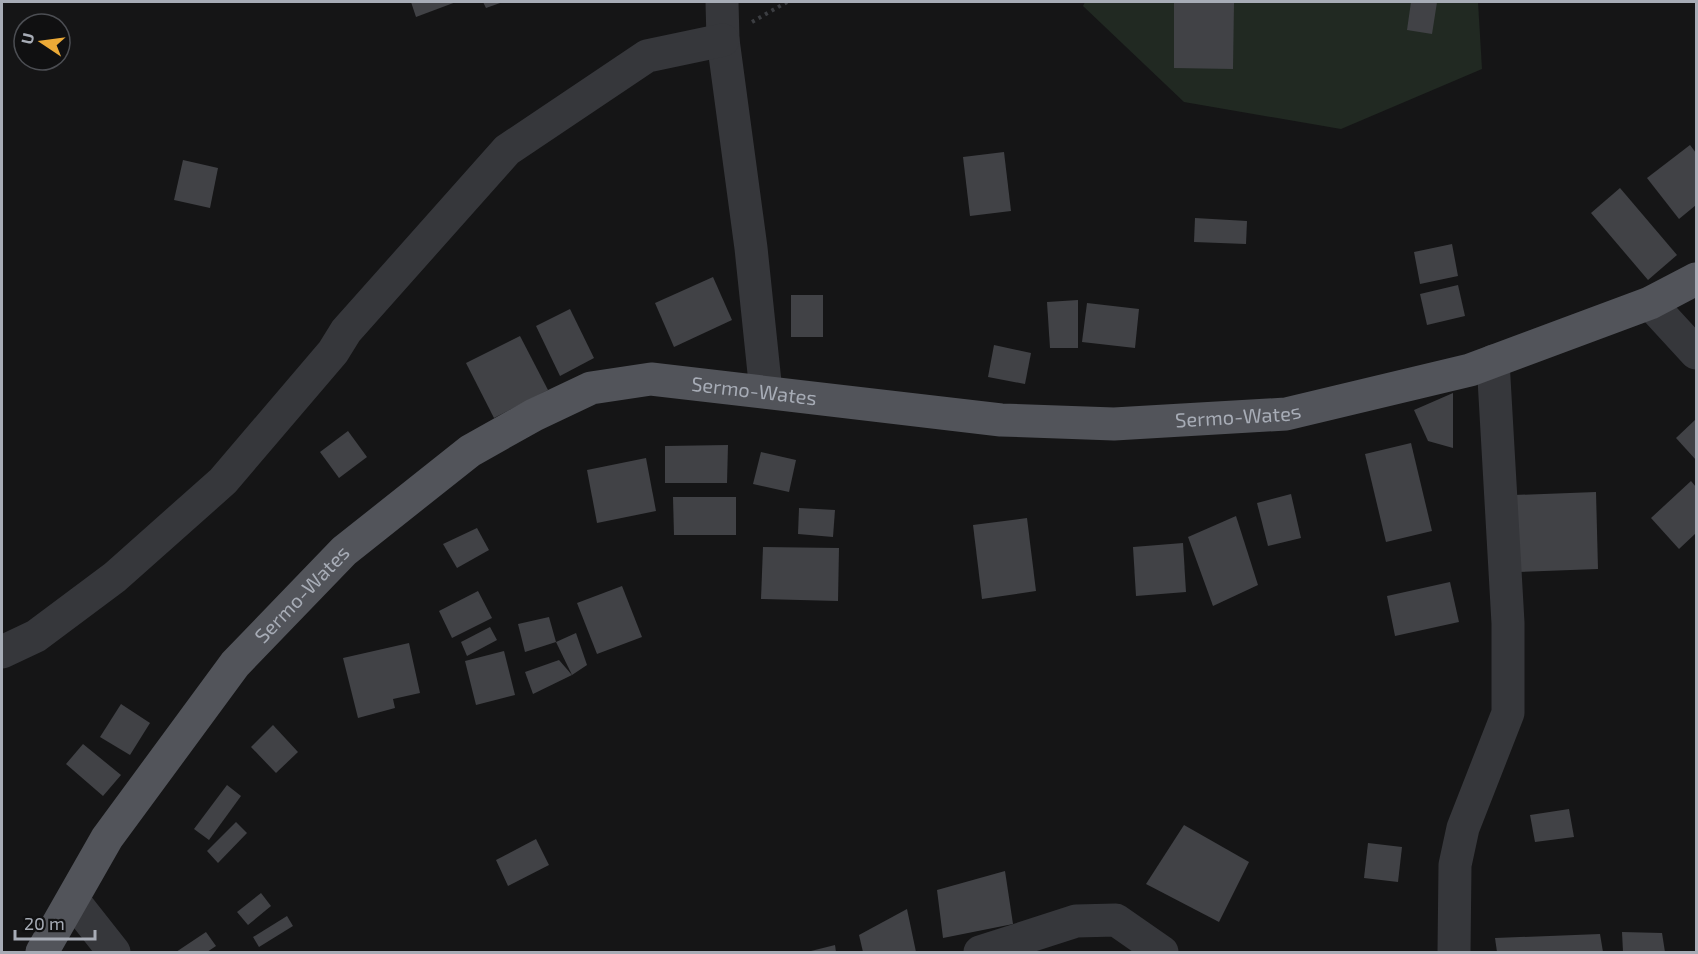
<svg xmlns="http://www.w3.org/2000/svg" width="1698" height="954" viewBox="0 0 1698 954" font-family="'Exo 2',sans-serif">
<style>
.green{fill:#212922}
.building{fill:#414246}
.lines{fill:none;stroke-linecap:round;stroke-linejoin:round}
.path{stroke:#3c3e42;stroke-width:4;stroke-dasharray:3 4.5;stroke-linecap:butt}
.minor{stroke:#36373b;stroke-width:33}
.major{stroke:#52545a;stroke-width:33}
.labels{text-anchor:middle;stroke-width:6;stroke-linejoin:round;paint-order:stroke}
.street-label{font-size:20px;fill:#a7acb6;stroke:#101011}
</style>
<rect width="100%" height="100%" fill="#151516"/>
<!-- green -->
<path class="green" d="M1085 2H1478L1482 69 1341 129 1184 102 1083 6Z"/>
<!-- building -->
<g class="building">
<path d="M411 2H456L416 17Z"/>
<path d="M483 2H503L486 8Z"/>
<path d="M1174 2H1234L1233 69 1174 68Z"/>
<path d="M1411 2H1437L1432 34 1407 30Z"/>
<path d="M1690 145 1696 153V205L1679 219 1647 178Z"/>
<path d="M1004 152 1011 211 970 216 963 157Z"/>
<path d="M183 160 218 168 210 208 174 200Z"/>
<path d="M1620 188 1677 255 1648 280 1591 213Z"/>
<path d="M1195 218 1247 221 1246 244 1194 242Z"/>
<path d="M1452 244 1458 276 1420 284 1414 252Z"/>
<path d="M713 277 732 320 674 347 655 303Z"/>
<path d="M1458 285 1465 316 1427 325 1420 294Z"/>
<rect x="791" y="295" width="32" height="42"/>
<path d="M1078 300V348H1050L1047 302Z"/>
<path d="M1087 303 1139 309 1135 348 1082 342Z"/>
<path d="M570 309 594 358 560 376 536 326Z"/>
<path d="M520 336 548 390 494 418 466 363Z"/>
<path d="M994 345 1031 353 1025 384 988 377Z"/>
<path d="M1453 393V448L1428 441 1414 410Z"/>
<path d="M1696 419V460L1676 438Z"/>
<path d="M348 431 367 457 339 478 320 452Z"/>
<path d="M1411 443 1432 531 1386 542 1365 454Z"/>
<path d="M728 445 727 483H665V446Z"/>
<path d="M761 452 796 460 789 492 753 484Z"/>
<path d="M646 458 656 511 597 523 587 470Z"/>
<path d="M1691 481 1696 487V533L1679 549 1651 518Z"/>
<path d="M1596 492 1598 569 1516 572 1514 495Z"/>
<path d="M1291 494 1301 538 1268 546 1257 503Z"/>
<path d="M673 497H736V535H674Z"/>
<path d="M799 508 835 510 833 537 798 534Z"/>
<path d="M1236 516 1258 585 1213 606 1188 537Z"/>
<path d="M1027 518 1036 591 982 599 973 525Z"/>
<path d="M477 528 489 550 457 568 443 544Z"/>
<path d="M1183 543 1186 592 1136 596 1133 547Z"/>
<path d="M763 547 839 548 838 601 761 599Z"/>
<path d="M1450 582 1459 622 1395 636 1387 596Z"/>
<path d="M622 586 642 637 597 654 577 603Z"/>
<path d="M478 591 492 618 452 638 439 611Z"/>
<path d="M549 617 556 642 525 652 518 624Z"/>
<path d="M490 627 497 640 467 656 461 642Z"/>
<path d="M576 633 587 665 572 675 556 642Z"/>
<path d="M409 643 420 693 393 699 395 708 358 718 343 658Z"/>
<path d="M504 651 515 695 476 705 465 661Z"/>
<path d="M559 660 572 675 533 694 525 672Z"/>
<path d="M121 704 150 723 130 755 100 737Z"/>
<path d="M273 725 298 752 276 773 251 747Z"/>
<path d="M83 744 121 775 103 796 66 764Z"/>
<path d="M227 785 241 796 209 840 194 829Z"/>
<path d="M1569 809 1574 837 1535 842 1530 815Z"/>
<path d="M236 822 247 833 218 863 207 851Z"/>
<path d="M1184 825 1249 862 1219 922 1146 884Z"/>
<path d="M536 839 549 865 508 886 496 860Z"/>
<path d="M1368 843 1402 847 1398 882 1364 878Z"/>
<path d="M1005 871 1013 924 943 938 937 890Z"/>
<path d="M261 893 271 906 248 925 237 912Z"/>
<path d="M907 909 916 952H863L859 935Z"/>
<path d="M287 916 293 926 259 947 253 937Z"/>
<path d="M206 932 216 946 207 952H176Z"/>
<path d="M1622 932 1662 933 1665 952H1623Z"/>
<path d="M1600 934 1603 952H1497L1495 938Z"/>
<path d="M835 945 836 952H807Z"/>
</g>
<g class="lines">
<!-- path -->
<path class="path" d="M752 22 787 2"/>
<!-- minor -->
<g class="minor">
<path d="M722 2 723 40 751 248 766 392"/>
<path d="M1650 303 1696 353"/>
<path d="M2 652 36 636 115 577 223 481 333 352 346 331 507 150 647 56 723 40"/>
<path d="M73 900 114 952"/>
<path d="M980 952 1076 921 1116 920 1162 952"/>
<path d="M1454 952 1455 865 1463 828 1508 713V623L1493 361"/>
</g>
<!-- major -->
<path class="major" id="s1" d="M42 952 107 838 235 664 344 551 470 451 534 415 591 388 651 379 1001 420 1114 424 1286 414 1470 370 1650 303 1696 279"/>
</g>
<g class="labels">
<!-- street labels -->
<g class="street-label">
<text dy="7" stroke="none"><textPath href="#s1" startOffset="966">Sermo-Wates</textPath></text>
<text dy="7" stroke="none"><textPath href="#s1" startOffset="1452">Sermo-Wates</textPath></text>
<text dy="7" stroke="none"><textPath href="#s1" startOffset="444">Sermo-Wates</textPath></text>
</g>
</g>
<!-- border -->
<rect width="1698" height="954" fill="none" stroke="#a7acb6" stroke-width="6"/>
<!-- north arrow -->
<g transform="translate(42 42) rotate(283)"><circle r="28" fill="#101011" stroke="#4c4e53" stroke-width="1.5"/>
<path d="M0-4.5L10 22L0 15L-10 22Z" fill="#ecaa37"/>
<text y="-9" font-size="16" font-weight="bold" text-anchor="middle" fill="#a7acb6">U</text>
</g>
<!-- scale -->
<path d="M15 930v9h80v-9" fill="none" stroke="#a7acb6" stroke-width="3"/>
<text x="24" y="930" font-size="18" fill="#a7acb6" stroke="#101011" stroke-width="4.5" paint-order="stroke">20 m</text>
</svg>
